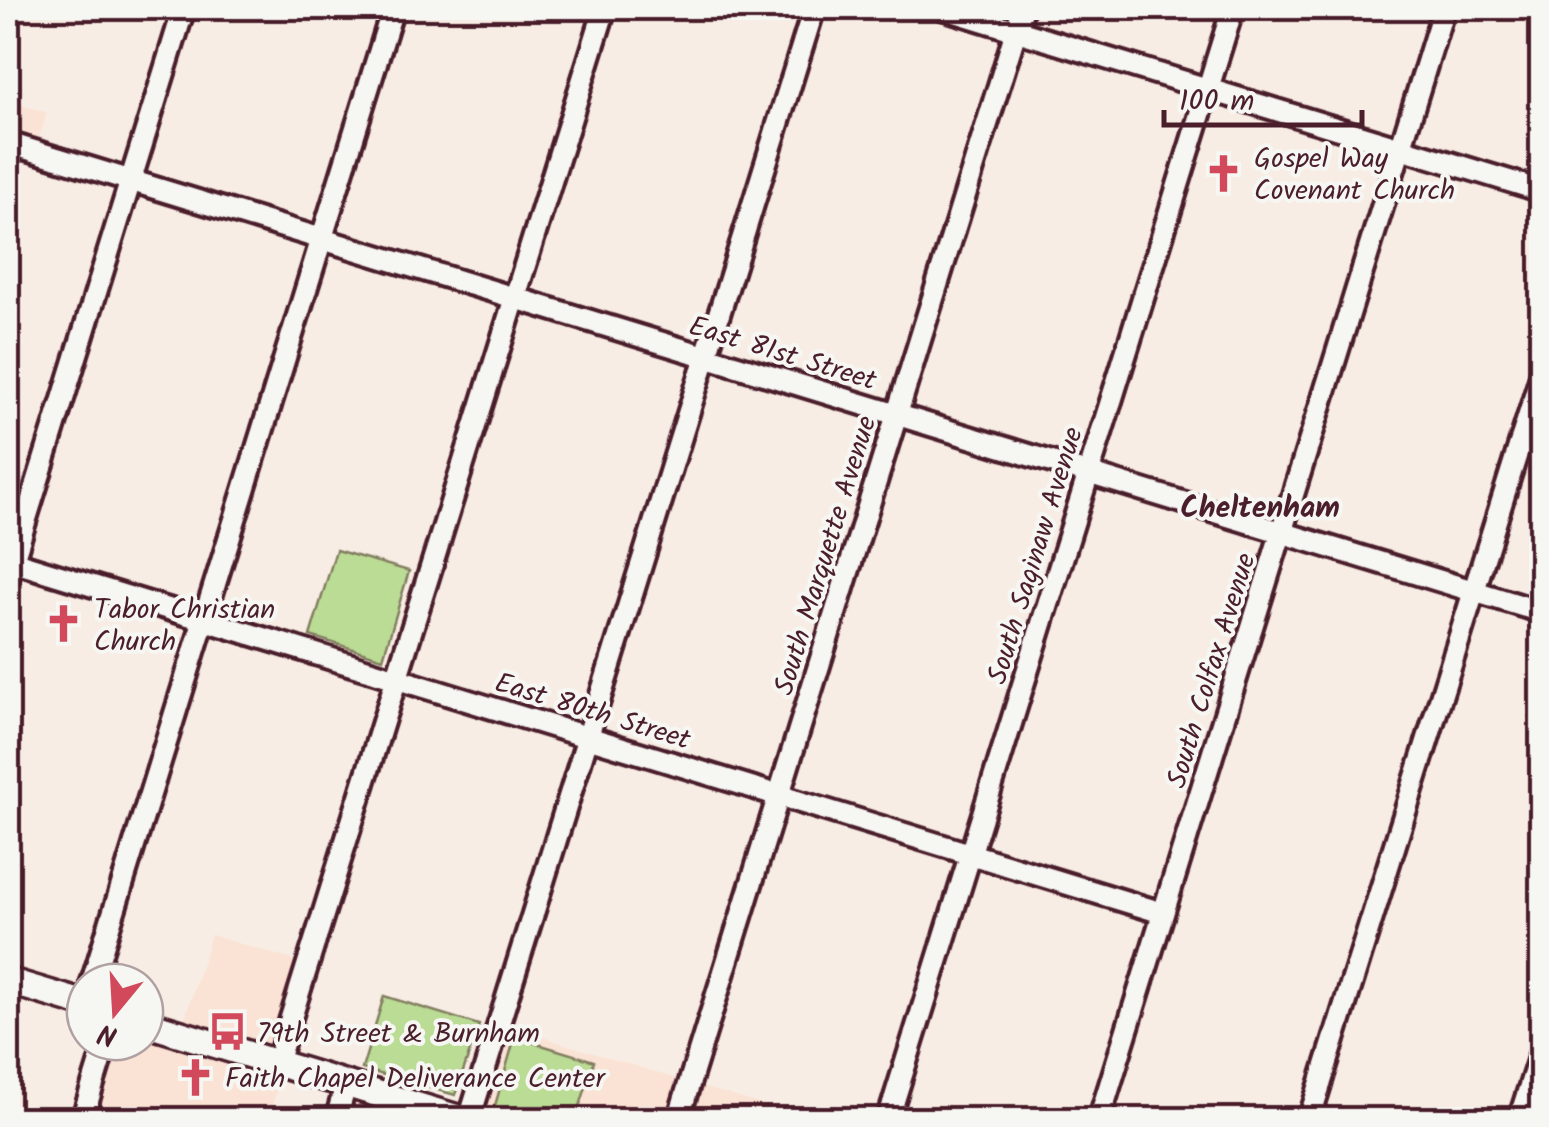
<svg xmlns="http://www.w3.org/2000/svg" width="1549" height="1127" viewBox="0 0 1549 1127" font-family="Kalam,sans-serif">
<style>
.built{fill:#fae2d4}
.green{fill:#bbdc95;stroke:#827e60;stroke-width:2.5}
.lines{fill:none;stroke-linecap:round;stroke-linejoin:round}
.minor-casing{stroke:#4a1f2b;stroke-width:28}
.major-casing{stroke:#4a1f2b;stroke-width:32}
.minor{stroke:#f6f6f2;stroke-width:20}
.major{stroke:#f6f6f2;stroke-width:25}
.labels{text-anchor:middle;stroke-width:8;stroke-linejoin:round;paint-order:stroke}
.poi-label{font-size:28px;fill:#4a1f2b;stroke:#f6f6f2;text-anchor:start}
.street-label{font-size:28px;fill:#4a1f2b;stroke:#f6f6f2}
.neighbourhood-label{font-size:30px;font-weight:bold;fill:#4a1f2b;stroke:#f6f6f2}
</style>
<rect width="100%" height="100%" fill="#f8ede4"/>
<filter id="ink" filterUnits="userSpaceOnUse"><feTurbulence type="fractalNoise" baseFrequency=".01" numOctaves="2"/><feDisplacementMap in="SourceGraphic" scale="20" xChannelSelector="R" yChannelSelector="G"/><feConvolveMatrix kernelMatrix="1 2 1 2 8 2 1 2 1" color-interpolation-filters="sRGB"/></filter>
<g filter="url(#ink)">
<!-- built -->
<g class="built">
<path d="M8 101 47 113 37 144 8 135Z"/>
<path d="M211 935 299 962 270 1050 184 1022Z"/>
<path d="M507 1026 683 1081 670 1119 501 1120 481 1113Z"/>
<path d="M145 1034 281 1076 268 1119 120 1120 94 1111 114 1042H145Z"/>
<path d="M699 1086 809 1119 688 1120Z"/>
<path d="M352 1097 426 1120H346Z"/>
</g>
<!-- green -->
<g class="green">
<path d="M336 550 409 571 383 658 310 636Z"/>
<path d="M384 996 479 1025 455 1095 362 1069Z"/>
<path d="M515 1037 594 1061 576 1119H528L494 1109Z"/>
</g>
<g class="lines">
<defs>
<g id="minor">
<path d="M942 8 1542 191"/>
<path d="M8 143 1542 612"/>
<path d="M8 560 1163 913"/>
<path d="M8 577 184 8"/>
<path d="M92 982 393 8"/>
<path d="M277 1063 605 8"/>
<path d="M82 1120 106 1042"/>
<path d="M336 1120 346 1084"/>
<path d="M469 1120 814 8"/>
<path d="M678 1120 1023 8"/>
<path d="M888 1120 1233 8"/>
<path d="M1099 1120 1444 8"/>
<path d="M1309 1120 1542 373"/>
<path d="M1519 1120 1542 1048"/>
</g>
<g id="major">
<path d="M8 981 85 1004"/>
<path d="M145 1023 464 1120"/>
</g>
</defs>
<!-- minor casing -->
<use href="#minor" class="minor-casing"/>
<!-- major casing -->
<use href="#major" class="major-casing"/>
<!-- minor -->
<use href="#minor" class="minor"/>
<!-- major -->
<use href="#major" class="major"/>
</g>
</g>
<!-- icons -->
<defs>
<symbol id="church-bare" viewBox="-9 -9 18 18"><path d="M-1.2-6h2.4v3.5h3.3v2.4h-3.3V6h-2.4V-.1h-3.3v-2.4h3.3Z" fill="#d1495b" stroke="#f6f6f2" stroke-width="2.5" paint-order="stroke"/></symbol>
<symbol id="bus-bare" viewBox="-9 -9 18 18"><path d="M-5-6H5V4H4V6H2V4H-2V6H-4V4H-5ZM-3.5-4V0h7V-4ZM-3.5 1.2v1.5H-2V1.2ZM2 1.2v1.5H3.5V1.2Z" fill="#d1495b" stroke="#f6f6f2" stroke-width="2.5" paint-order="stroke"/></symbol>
</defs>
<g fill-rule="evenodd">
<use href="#church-bare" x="1196" y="146" width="55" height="55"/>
<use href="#church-bare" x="36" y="596" width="55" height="55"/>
<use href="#bus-bare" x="200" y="1004" width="55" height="55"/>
<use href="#church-bare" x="168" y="1050" width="55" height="55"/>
</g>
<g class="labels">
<!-- poi labels -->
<g class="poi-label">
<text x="1254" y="167">Gospel Way<tspan x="1254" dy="32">Covenant Church</tspan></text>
<text x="94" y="618">Tabor Christian<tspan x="94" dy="32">Church</tspan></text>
<text x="257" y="1042">79th Street &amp; Burnham</text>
<text x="225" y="1087">Faith Chapel Deliverance Center</text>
</g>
<!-- street labels -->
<g class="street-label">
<text transform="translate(783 352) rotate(17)" y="10">East 81st Street</text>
<text transform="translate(824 555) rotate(-73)" y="10">South Marquette Avenue</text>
<text transform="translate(1034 555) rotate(-73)" y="10">South Saginaw Avenue</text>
<text transform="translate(1210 670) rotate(-73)" y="10">South Colfax Avenue</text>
<text transform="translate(593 710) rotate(17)" y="10">East 80th Street</text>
</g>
<!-- neighbourhood labels -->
<g class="neighbourhood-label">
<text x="1260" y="517">Cheltenham</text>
</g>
</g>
<!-- margin -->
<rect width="1549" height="1127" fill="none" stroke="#f6f6f2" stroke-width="40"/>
<rect x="20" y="20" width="1509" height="1087" fill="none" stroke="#4a1f2b" stroke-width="4" filter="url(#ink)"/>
<!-- north arrow -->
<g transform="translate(115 1012) rotate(198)"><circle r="48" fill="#f6f6f2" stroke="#b1a0a2" stroke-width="2.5"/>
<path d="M0-8L18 38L0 25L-18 38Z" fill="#d1495b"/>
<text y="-15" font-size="28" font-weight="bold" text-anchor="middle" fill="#4a1f2b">N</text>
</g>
<!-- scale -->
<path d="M1164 110v15h198v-15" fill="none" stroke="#4a1f2b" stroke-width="5"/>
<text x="1179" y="110" font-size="30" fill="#4a1f2b" stroke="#f6f6f2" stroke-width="8" paint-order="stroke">100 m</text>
</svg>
